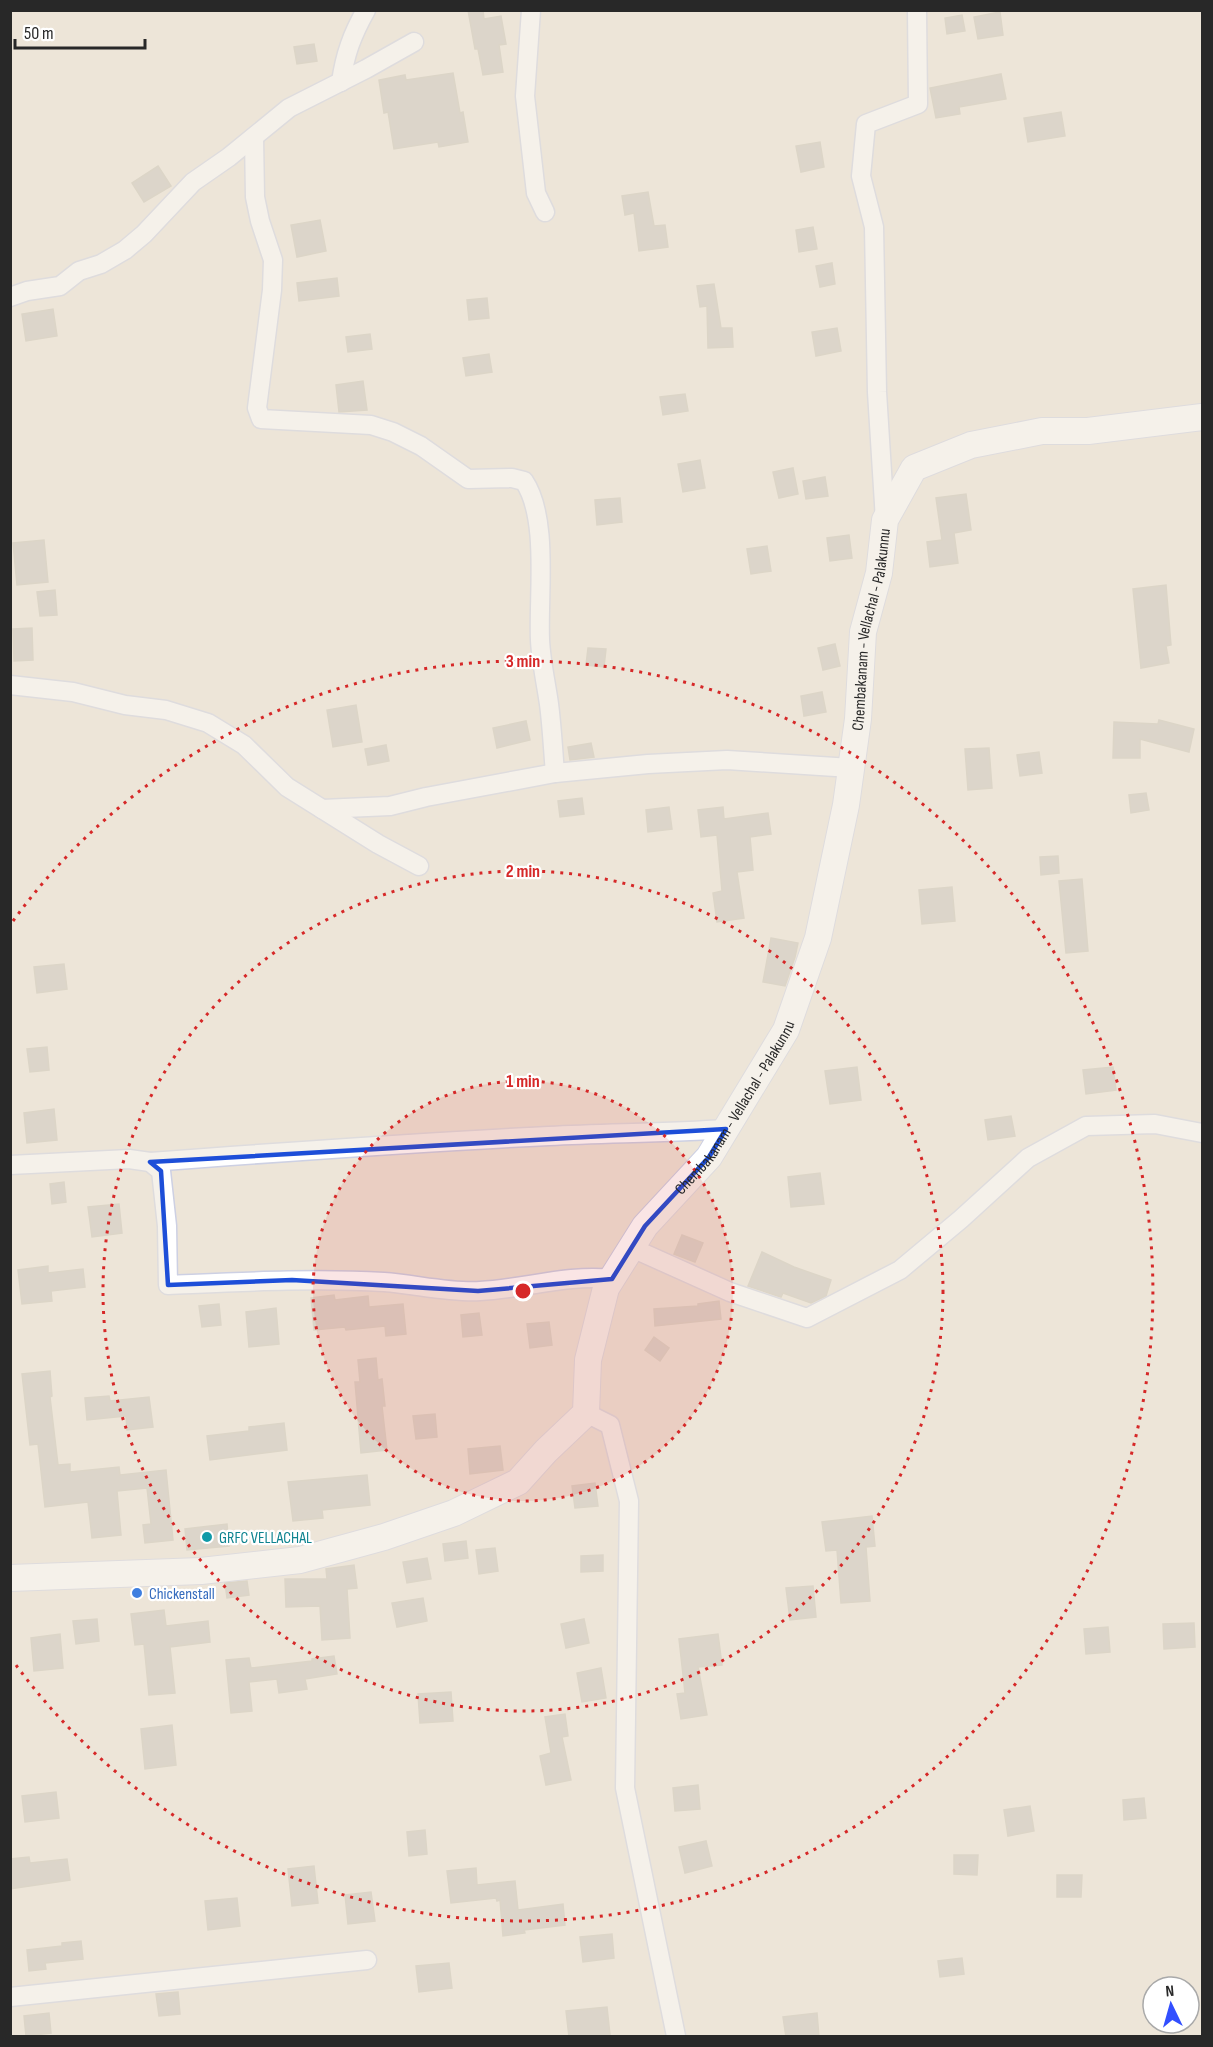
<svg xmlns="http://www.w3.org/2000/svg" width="1213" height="2047" viewBox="0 0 1213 2047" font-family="'Sofia Sans Condensed',sans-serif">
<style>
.building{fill:#c8c2b8;stroke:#c8c1b2;stroke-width:1.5}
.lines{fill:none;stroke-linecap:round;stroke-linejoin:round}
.street-casing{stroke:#cdd0e3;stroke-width:21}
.secondary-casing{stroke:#cdd0e3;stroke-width:28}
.street{stroke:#fff;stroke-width:18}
.secondary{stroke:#fff;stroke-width:26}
.marked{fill:none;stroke:#1d4ed8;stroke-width:4.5;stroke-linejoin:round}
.ring{fill:none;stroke:#d62828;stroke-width:3;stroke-dasharray:3 6}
.culture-dot{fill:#0f9aa8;stroke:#fff;stroke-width:2}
.shop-dot{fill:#3f7fe0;stroke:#fff;stroke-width:2}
.labels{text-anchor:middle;stroke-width:4.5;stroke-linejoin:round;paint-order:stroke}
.street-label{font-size:16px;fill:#282828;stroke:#fff}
.culture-label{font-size:16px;fill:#0d838f;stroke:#fff;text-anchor:start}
.shop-label{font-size:16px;fill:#366cbe;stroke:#fff;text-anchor:start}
.centre{fill:#d62828;stroke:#fff;stroke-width:3}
.ring-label{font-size:18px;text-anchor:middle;font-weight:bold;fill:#d62828;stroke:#fff;stroke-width:4.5;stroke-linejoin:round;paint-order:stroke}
</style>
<rect width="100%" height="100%" fill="#ede5d8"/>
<!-- building -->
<g class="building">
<path d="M468 10H483L484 19 501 16 506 44 499 45 503 72 483 75 478 49H475Z"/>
<path d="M1000 12 1003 35 978 39 974 17Z"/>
<path d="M962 15 965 31 947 34 945 18Z"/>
<path d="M314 44 317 61 297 64 294 47Z"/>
<path d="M453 73 460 113 463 112 468 142 439 147 438 142 394 149 388 112 384 113 379 80 405 75 406 80Z"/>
<path d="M1001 74 1006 99 959 107 960 114 936 118 930 88Z"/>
<path d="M1061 112 1065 136 1028 142 1024 118Z"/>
<path d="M820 142 824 167 801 172 796 146Z"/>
<path d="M158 166 171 186 144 202 132 183Z"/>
<path d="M648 192 654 226 665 225 668 247 639 251 634 213 625 215 622 196Z"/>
<path d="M320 220 326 251 297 257 291 225Z"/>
<path d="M813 227 817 249 799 252 796 230Z"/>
<path d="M832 263 835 284 820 287 816 266Z"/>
<path d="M337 278 339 296 299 301 297 283Z"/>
<path d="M714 284 721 328H732L733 347 708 348 707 306 700 307 697 286Z"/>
<path d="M487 298 489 318 469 320 467 300Z"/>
<path d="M53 309 57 336 26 341 22 314Z"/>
<path d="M837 328 841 351 816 356 812 332Z"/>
<path d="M370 334 372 349 348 352 346 337Z"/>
<path d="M489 354 492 372 466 376 463 358Z"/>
<path d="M363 381 367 410 339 412 336 385Z"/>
<path d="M685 394 688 411 663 415 660 397Z"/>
<path d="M700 460 705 488 683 492 678 464Z"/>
<path d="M793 468 798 494 779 498 773 472Z"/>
<path d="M825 477 828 496 806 499 803 481Z"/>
<path d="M966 494 971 530 954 533 958 563 930 567 927 542 942 540 936 498Z"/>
<path d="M620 498 622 522 597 525 595 500Z"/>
<path d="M849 535 852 558 830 561 827 538Z"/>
<path d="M44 540 48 582 17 585 13 543Z"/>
<path d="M767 546 771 571 751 574 747 549Z"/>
<path d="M1166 585 1171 645 1166 646 1169 663 1141 668 1133 589Z"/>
<path d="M55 590 57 615 40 616 37 592Z"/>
<path d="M32 628 33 660 14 661 13 629Z"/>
<path d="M835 644 840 666 823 670 818 648Z"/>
<path d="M588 648 606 649 604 667 586 665Z"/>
<path d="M822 692 826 712 804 716 801 696Z"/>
<path d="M356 705 362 742 333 747 327 710Z"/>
<path d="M1159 720 1194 729 1189 752 1140 739V758H1113L1114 722 1158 724Z"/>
<path d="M526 721 530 740 497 748 493 728Z"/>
<path d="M591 743 594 757 570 760 568 747Z"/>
<path d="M386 745 389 761 368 765 365 749Z"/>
<path d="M989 748 992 788 968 790 965 749Z"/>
<path d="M1039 752 1042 773 1020 776 1017 755Z"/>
<path d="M1146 793 1149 810 1131 813 1129 795Z"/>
<path d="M582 798 584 814 560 817 558 801Z"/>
<path d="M669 807 672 829 648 832 646 810Z"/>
<path d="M723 807 724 819 768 813 771 834 750 837 753 870 737 872 744 918 717 922 713 893 722 891 717 835 701 837 698 810Z"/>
<path d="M1058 856 1059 873 1041 875 1040 857Z"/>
<path d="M1082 879 1088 951 1066 953 1059 881Z"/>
<path d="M952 887 955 921 922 924 919 890Z"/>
<path d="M771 938 798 943 795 957 785 986 763 982Z"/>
<path d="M64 964 67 989 37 993 34 967Z"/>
<path d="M47 1047 49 1070 30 1072 27 1049Z"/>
<path d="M857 1067 861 1100 830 1104 825 1071Z"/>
<path d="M1113 1067 1116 1090 1086 1094 1083 1070Z"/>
<path d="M54 1109 57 1140 27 1143 24 1113Z"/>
<path d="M1011 1116 1015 1136 988 1140 985 1120Z"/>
<path d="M820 1173 824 1204 791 1207 788 1177Z"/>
<path d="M64 1182 66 1202 52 1204 50 1184Z"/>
<path d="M119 1204 122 1233 92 1237 88 1207Z"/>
<path d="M682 1235 703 1243 695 1262 674 1254Z"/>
<path d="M762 1252 794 1267 831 1280 826 1296 811 1303 783 1293 781 1297 748 1286Z"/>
<path d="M48 1266V1273L83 1269 85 1287 51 1291 52 1301 22 1304 18 1270Z"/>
<path d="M334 1295 335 1300 368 1296 369 1307 403 1304 406 1334 386 1336 385 1326 346 1330 345 1327 314 1330 311 1298Z"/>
<path d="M719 1301 721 1319 655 1326 654 1309 698 1306V1304Z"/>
<path d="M219 1304 221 1325 202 1327 199 1306Z"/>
<path d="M276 1308 279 1344 249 1347 246 1312Z"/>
<path d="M479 1313 482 1335 463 1337 461 1315Z"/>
<path d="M549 1322 552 1345 530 1348 527 1324Z"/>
<path d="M654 1337 669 1348 660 1361 645 1350Z"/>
<path d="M376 1358 378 1380 382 1379 385 1406H382L387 1450 361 1453 355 1382H360L358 1360Z"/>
<path d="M50 1371 52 1396 50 1397 58 1465 70 1464V1472L119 1467 120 1475 166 1470 173 1540 145 1543 143 1525 151 1524 147 1488 117 1491 121 1535 92 1538 88 1502 45 1507 38 1444 30 1445 22 1374Z"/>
<path d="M109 1396 110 1401 149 1397 153 1427 127 1430 126 1416 87 1420 85 1398Z"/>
<path d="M435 1414 437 1437 416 1439 413 1416Z"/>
<path d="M284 1423 287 1450 210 1460 207 1436 249 1431V1427Z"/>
<path d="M500 1446 503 1470 470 1474 468 1449Z"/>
<path d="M367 1475 370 1505 322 1510 323 1518 293 1521 288 1482Z"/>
<path d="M595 1483 598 1506 575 1508 572 1486Z"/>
<path d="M872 1516 875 1546 866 1547 870 1601 841 1603 837 1550 826 1551 822 1522Z"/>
<path d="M227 1524 229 1546 187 1550 185 1529Z"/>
<path d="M466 1541 468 1558 445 1561 443 1544Z"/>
<path d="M495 1548 498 1571 479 1574 476 1550Z"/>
<path d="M603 1555V1571L581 1572V1556Z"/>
<path d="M427 1558 431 1579 407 1583 403 1562Z"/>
<path d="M354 1565 357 1588 347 1589 350 1638 322 1640 320 1606 286 1607 285 1579H327L326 1569Z"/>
<path d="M247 1581 249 1595 227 1598 225 1583Z"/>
<path d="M813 1586 816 1617 790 1620 786 1588Z"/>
<path d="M423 1598 427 1621 397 1627 392 1603Z"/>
<path d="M164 1610 166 1626 208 1621 210 1642 170 1647 175 1693 149 1695 144 1644 135 1645 131 1614Z"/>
<path d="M97 1619 99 1641 76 1644 73 1621Z"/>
<path d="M584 1619 589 1643 566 1648 561 1624Z"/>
<path d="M1194 1623 1195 1647 1164 1649 1163 1624Z"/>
<path d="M1108 1627 1110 1652 1086 1654 1084 1629Z"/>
<path d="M60 1634 63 1668 34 1671 31 1638Z"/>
<path d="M718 1634 722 1665 698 1667 707 1715 681 1719 677 1694 685 1693 679 1639Z"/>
<path d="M334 1656 337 1674 305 1679 307 1689 279 1693 277 1679 249 1682 252 1711 231 1713 226 1660 249 1658 251 1668 312 1661V1659Z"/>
<path d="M601 1668 606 1698 582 1702 577 1673Z"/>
<path d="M451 1692 453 1721 420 1723 418 1694Z"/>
<path d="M565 1714 568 1736 562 1737 571 1780 546 1785 540 1756 551 1753 545 1717Z"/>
<path d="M172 1725 176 1765 145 1769 141 1729Z"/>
<path d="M698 1785 700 1809 675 1811 673 1788Z"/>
<path d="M56 1792 59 1818 25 1822 22 1796Z"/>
<path d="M1144 1798 1146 1818 1124 1820 1123 1800Z"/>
<path d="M1030 1806 1034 1831 1008 1836 1004 1810Z"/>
<path d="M425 1830 427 1854 409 1856 407 1832Z"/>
<path d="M706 1841 712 1866 685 1873 679 1847Z"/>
<path d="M954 1855H978L977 1875 954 1874Z"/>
<path d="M29 1857 30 1863 67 1859 70 1880 10 1889V1859Z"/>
<path d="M314 1866 318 1903 292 1906 288 1869Z"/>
<path d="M476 1868 477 1885 515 1881 518 1910 563 1904 565 1925 524 1930 525 1933 503 1936 500 1900 497 1901 496 1898 451 1903 447 1871Z"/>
<path d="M1057 1875H1082L1081 1897H1057Z"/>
<path d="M371 1892 375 1921 348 1924 345 1895Z"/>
<path d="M237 1898 240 1926 208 1930 205 1901Z"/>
<path d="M612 1934 614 1958 583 1962 580 1937Z"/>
<path d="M81 1941 83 1959 45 1963 46 1969 29 1971 27 1950 62 1946V1943Z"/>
<path d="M962 1958 964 1974 940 1977 938 1961Z"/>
<path d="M449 1963 452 1988 419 1992 416 1966Z"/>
<path d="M178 1992 180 2014 159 2016 156 1994Z"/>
<path d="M607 2007 610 2035 569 2037 566 2011Z"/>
<path d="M49 2013 51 2033 26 2036 24 2016Z"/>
<path d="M817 2013 819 2037H786L783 2017Z"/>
</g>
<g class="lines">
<defs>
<g id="street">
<path d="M531 10 525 96 536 193 545 212"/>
<path d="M341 82C345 54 352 35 366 10"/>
<path d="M254 137 255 197 260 221 273 260 272 290 257 408 261 419 371 425 393 432 421 446 468 479 512 478 524 481C549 518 538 595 540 640 541 661 546 683 549 704 552 727 553 750 555 773"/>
<path d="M10 297 27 291 60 286 79 271 101 264 125 250 144 234 193 182 229 157 289 108 366 69 414 42"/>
<path d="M885 520 877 392 874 227 861 176 866 124 918 104 917 10"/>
<path d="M10 685 73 692 125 705 166 710 208 723 244 745 287 787 378 844 419 866"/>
<path d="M322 809 390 806 426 797 555 773 648 764 727 760 851 768"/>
<path d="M150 1162C283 1152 416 1142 549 1136 608 1133 667 1133 726 1129"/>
<path d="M10 1165 129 1159 150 1162 161 1171 167 1226 168 1285C240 1282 312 1278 384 1282 414 1284 450 1293 480 1291 524 1289 567 1274 612 1279"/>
<path d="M632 1248 730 1292 807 1318 900 1270 961 1219 1028 1158 1086 1126 1155 1124 1202 1133"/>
<path d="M586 1413 610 1425 629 1501 625 1788 676 2036"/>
<path d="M10 1997 367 1960"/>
</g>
<g id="secondary">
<path id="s1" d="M10 1578 201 1571 300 1560 384 1537 454 1513 518 1482 546 1451 586 1413 588 1360 606 1288 645 1226 709 1157 786 1030 818 938 846 805 858 719 863 632 879 573 885 520 914 468 971 445 1042 431H1088L1202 417"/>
</g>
</defs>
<!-- street casing -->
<use href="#street" class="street-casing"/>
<!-- secondary casing -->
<use href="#secondary" class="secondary-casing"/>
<!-- street -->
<use href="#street" class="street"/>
<!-- secondary -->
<use href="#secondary" class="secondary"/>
</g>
<!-- marked area -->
<path d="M0 0H1213V2047H0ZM726 1129 709 1157 645 1226 612 1279 478 1291 292 1280 168 1285 161 1171 150 1162Z" fill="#ede5d8" fill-opacity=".55" fill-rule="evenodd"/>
<path class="marked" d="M726 1129 709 1157 645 1226 612 1279 478 1291 292 1280 168 1285 161 1171 150 1162Z"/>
<!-- distance rings -->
<circle cx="523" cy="1291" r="210" fill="#d62828" fill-opacity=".12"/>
<g class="ring">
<circle cx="523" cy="1291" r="210"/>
<circle cx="523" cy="1291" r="420"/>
<path d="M13 921A630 630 0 1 1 13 1661"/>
</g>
<!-- markers -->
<circle class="culture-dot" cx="207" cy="1537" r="6"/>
<circle class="shop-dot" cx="137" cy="1593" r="6"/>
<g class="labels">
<!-- street labels -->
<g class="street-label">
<text dy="6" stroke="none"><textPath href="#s1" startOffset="1474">Chembakanam - Vellachal - Palakunnu</textPath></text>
<text dy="6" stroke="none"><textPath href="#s1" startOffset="970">Chembakanam - Vellachal - Palakunnu</textPath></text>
</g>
<!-- culture labels -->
<g class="culture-label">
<text x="219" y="1543">GRFC VELLACHAL</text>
</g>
<!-- shop labels -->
<g class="shop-label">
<text x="149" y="1599">Chickenstall</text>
</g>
</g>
<circle cx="523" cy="1291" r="9" class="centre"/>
<g class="ring-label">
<text x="523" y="667">3 min</text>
<text x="523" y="877">2 min</text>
<text x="523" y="1087">1 min</text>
</g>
<!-- border -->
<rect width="1213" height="2047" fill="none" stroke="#282828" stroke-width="24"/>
<!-- north arrow -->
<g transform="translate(1171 2005) rotate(355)"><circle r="28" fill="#ffffff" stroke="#a9a9a9" stroke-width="1.5"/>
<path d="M0-4.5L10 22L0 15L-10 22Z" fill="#324fff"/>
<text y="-9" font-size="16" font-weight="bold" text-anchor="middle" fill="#282828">N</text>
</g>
<!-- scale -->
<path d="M15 39v9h130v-9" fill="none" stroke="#282828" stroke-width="3"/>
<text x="24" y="39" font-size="18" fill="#282828" stroke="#ffffff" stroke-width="4.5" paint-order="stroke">50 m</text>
</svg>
